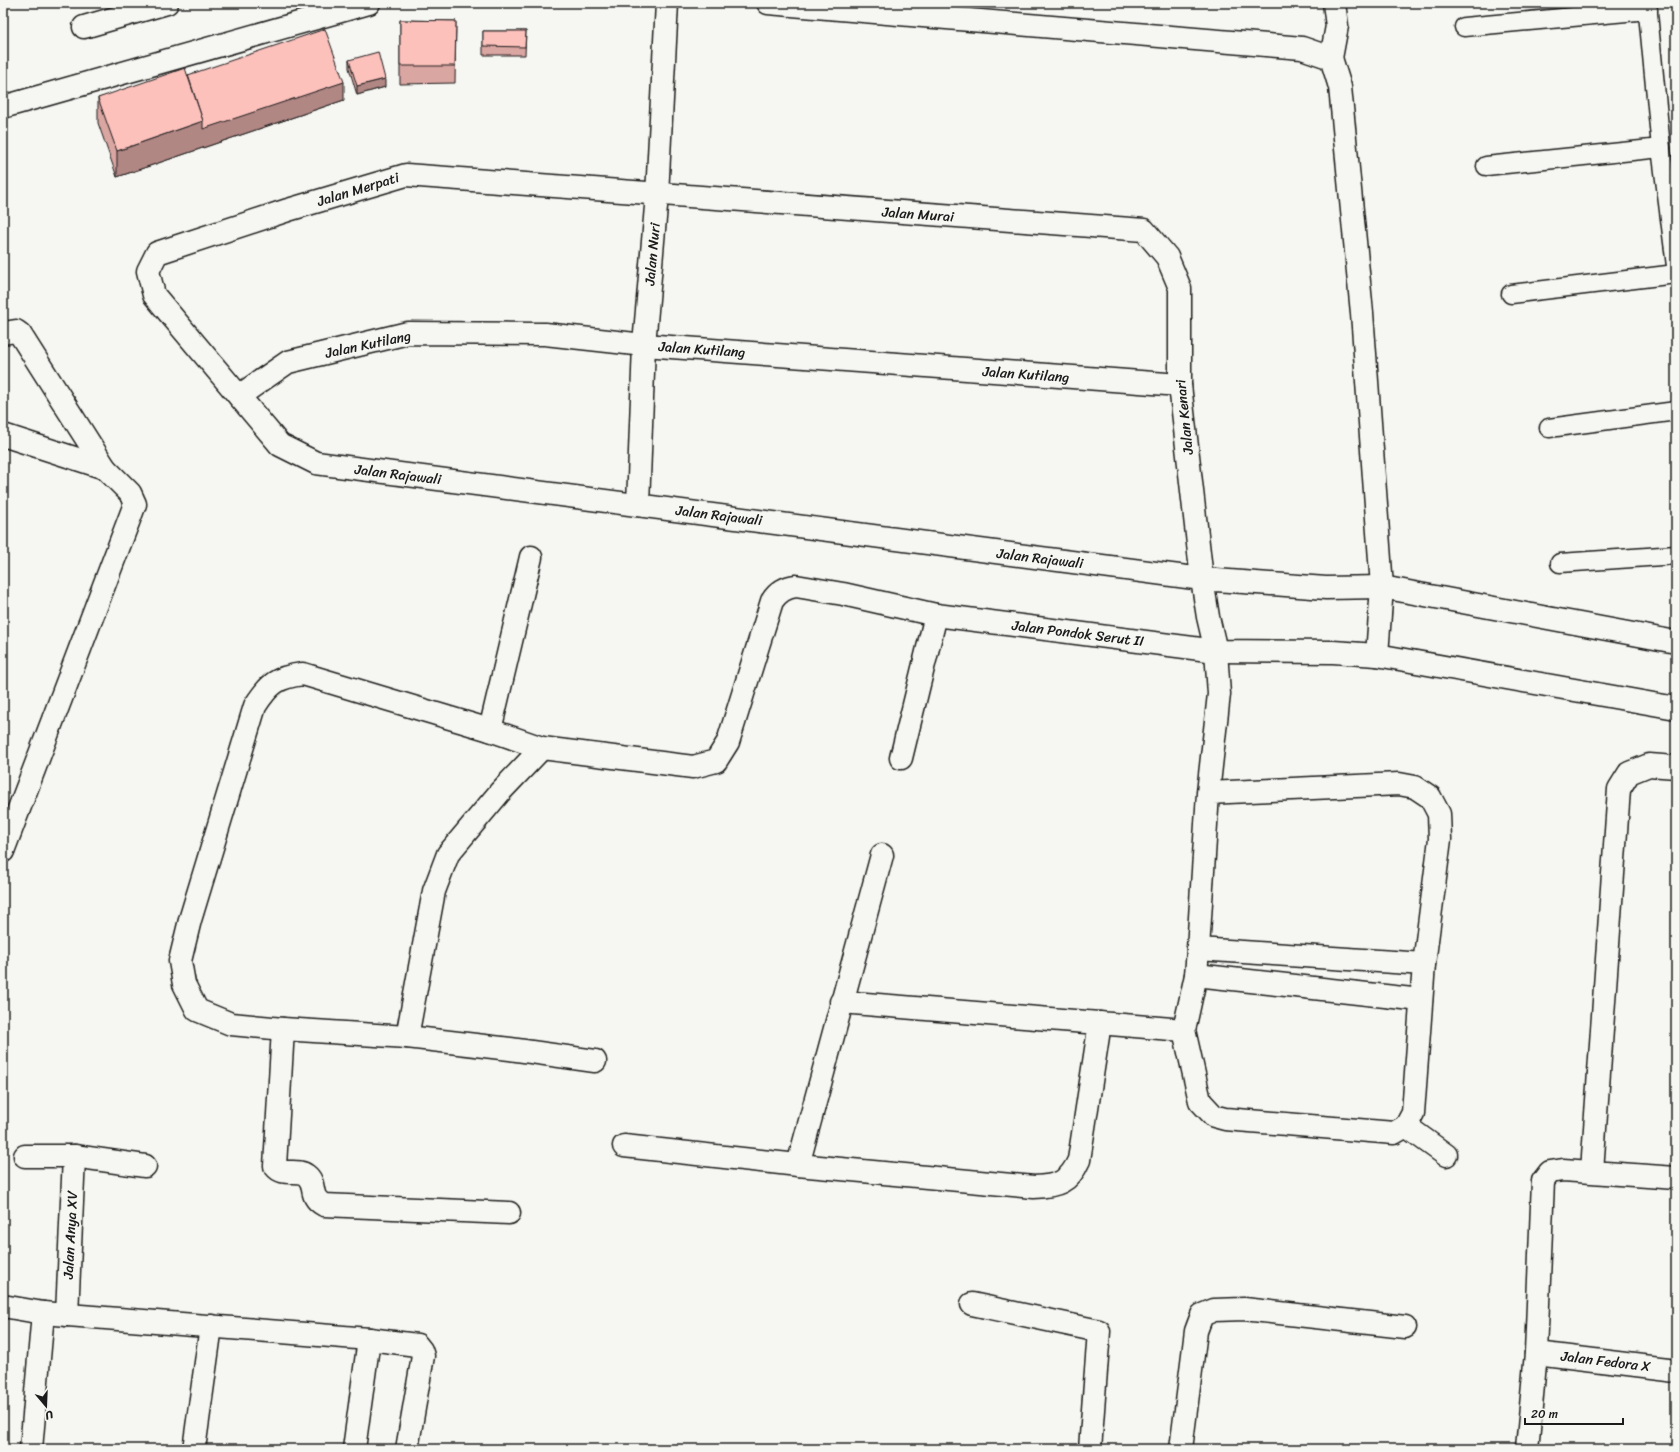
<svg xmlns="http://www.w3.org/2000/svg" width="1679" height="1452" viewBox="0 0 1679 1452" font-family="Sriracha,sans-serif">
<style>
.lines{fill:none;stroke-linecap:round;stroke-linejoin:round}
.lane-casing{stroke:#1c1c1c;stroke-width:21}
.street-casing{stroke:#1c1c1c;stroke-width:25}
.secondary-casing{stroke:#1c1c1c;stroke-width:25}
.lane{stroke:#f6f6f2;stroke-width:18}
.street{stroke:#f6f6f2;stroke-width:22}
.secondary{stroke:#f6f6f2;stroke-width:22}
.wall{fill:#daa6a2;stroke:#1c1c1c}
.shaded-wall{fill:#b18784;stroke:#1c1c1c}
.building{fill:#fdc1bc;stroke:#1c1c1c}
.labels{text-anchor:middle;stroke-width:3;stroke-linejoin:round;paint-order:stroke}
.street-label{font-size:14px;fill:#1c1c1c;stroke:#f6f6f2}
</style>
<rect width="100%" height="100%" fill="#f6f6f2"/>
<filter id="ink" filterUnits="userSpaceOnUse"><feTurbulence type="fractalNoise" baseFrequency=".025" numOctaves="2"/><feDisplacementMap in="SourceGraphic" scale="8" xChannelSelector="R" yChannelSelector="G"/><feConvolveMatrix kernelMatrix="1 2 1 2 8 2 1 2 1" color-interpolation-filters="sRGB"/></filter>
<g filter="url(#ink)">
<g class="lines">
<defs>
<g id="lane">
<path d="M1647 3 1661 148 1676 266"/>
<path d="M1464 27 1648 10"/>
<path d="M1486 166 1661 148"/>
<path d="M1511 294 1676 274"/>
<path d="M1549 428 1676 411"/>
<path d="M1560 563 1676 555"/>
</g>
<g id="street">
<path d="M84 27 167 3"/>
<path d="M1331 58 1337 26 1334 3"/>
<path d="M3 333 16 331 20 334 105 468"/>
<path d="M239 396 288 362 408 333 545 334 644 345 1180 385"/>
<path d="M3 435 105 468 130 493 135 504 3 851"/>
<path d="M638 505 644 345 657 195 667 3"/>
<path d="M490 730 531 557"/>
<path d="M901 758 936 615"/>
<path d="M1208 793 1399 784 1415 787 1430 797 1439 814 1440 839 1424 964 1413 1113 1406 1126 1394 1133 1225 1119 1214 1116 1200 1101 1184 1030 1196 975 1198 949 1208 793 1219 694 1216 651 1208 617 1202 579 1180 385V288L1167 257 1144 230 406 175 288 210 157 253 148 271 154 295 280 445 316 463 1202 579 1326 588 1382 587"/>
<path d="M1198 949 1424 964"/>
<path d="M1196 975 1421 1000"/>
<path d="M841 1002 1184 1030"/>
<path d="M283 1029 275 1166C283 1177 297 1168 306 1175 318 1184 307 1196 324 1205L509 1213"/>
<path d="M407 1037 434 891 448 854 500 792 542 748"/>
<path d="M595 1061 510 1049 407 1037 283 1029 231 1024 197 1010 184 984 180 961 190 920 255 706C269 684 277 677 303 674L490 730 542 748 693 767 716 761 728 742 772 601C778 592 785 587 796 586L843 594 936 615 1216 651 1333 652 1377 655"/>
<path d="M1406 1126 1446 1155"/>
<path d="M624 1146 798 1165 1034 1187C1057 1186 1069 1183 1079 1160L1100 1023"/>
<path d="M25 1156H74L145 1166"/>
<path d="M798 1165 882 855"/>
<path d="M1592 1171 1619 789 1629 773 1649 765 1676 767"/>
<path d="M972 1304 1099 1331 1090 1449"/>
<path d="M3 1306 43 1313 369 1339 417 1345 421 1350 423 1356 407 1449"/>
<path d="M67 1315 74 1156"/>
<path d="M1536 1353 1676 1370"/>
<path d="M31 1449 43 1313"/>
<path d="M194 1449 211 1326"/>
<path d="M354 1449 369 1339"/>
<path d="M1181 1449 1196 1331 1202 1315 1214 1310 1244 1309 1405 1327"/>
<path d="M1527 1449 1536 1353 1543 1181 1550 1172 1563 1170 1676 1178"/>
</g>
<g id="secondary">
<path d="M768 3 1302 48 1331 58 1340 87 1362 313 1382 587 1377 655 1676 708"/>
<path d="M3 107 369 3"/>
<path d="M1382 587 1676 642"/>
</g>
</defs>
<!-- lane casing -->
<use href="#lane" class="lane-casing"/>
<!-- street casing -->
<use href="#street" class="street-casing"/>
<!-- secondary casing -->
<use href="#secondary" class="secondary-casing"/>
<!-- lane -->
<use href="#lane" class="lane"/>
<!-- street -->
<use href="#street" class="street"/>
<!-- secondary -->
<use href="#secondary" class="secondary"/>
</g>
<!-- wall -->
<g class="wall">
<path d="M400 20 456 21 455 83 400 84Z"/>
<path d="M483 31H526L525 55H483Z"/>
<path d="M349 60 385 87 357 95 349 68Z"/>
<path d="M188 75 344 100 117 177 98 123V98Z"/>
</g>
<!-- shaded-wall -->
<g class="shaded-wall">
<path d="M385 79V87L357 95V86Z"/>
<path d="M344 82V100L117 177V151L203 121Z"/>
</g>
<!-- building -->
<g class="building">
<path d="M400 20 456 21 455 66H400Z"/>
<path d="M325 29 344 82 203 129V121L188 75Z"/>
<path d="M483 31H526L525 47 483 46Z"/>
<path d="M378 52 385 79 357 86 349 60Z"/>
<path d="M185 68 203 121 117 151 98 98Z"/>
</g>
</g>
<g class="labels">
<!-- street labels -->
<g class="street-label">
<text transform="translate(358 189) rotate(-17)" y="5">Jalan Merpati</text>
<text transform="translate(918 214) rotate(4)" y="5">Jalan Murai</text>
<text transform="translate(652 254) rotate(-85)" y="5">Jalan Nuri</text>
<text transform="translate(368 344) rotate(-12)" y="5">Jalan Kutilang</text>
<text transform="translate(702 349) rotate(4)" y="5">Jalan Kutilang</text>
<text transform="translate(1026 374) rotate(4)" y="5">Jalan Kutilang</text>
<text transform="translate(1184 417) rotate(-96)" y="5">Jalan Kenari</text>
<text transform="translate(398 474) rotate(7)" y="5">Jalan Rajawali</text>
<text transform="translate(719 515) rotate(7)" y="5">Jalan Rajawali</text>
<text transform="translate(1040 558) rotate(7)" y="5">Jalan Rajawali</text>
<text transform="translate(1078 633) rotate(7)" y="5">Jalan Pondok Serut II</text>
<text transform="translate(70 1235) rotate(-87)" y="5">Jalan Anya XV</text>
<text transform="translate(1606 1361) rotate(7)" y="5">Jalan Fedora X</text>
</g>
</g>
<!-- margin -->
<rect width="1679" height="1452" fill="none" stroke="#f6f6f2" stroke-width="16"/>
<rect x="8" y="8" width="1663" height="1436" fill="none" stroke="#1c1c1c" stroke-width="1.5" filter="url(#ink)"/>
<!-- north arrow -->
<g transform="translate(46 1406) rotate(161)" stroke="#f6f6f2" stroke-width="3" paint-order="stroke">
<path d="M0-3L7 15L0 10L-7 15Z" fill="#1c1c1c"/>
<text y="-6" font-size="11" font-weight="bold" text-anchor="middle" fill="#1c1c1c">U</text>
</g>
<!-- scale -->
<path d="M1525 1418v6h98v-6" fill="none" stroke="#1c1c1c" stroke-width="2"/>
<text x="1531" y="1418" font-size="12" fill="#1c1c1c" stroke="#f6f6f2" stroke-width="3" paint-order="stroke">20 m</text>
</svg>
